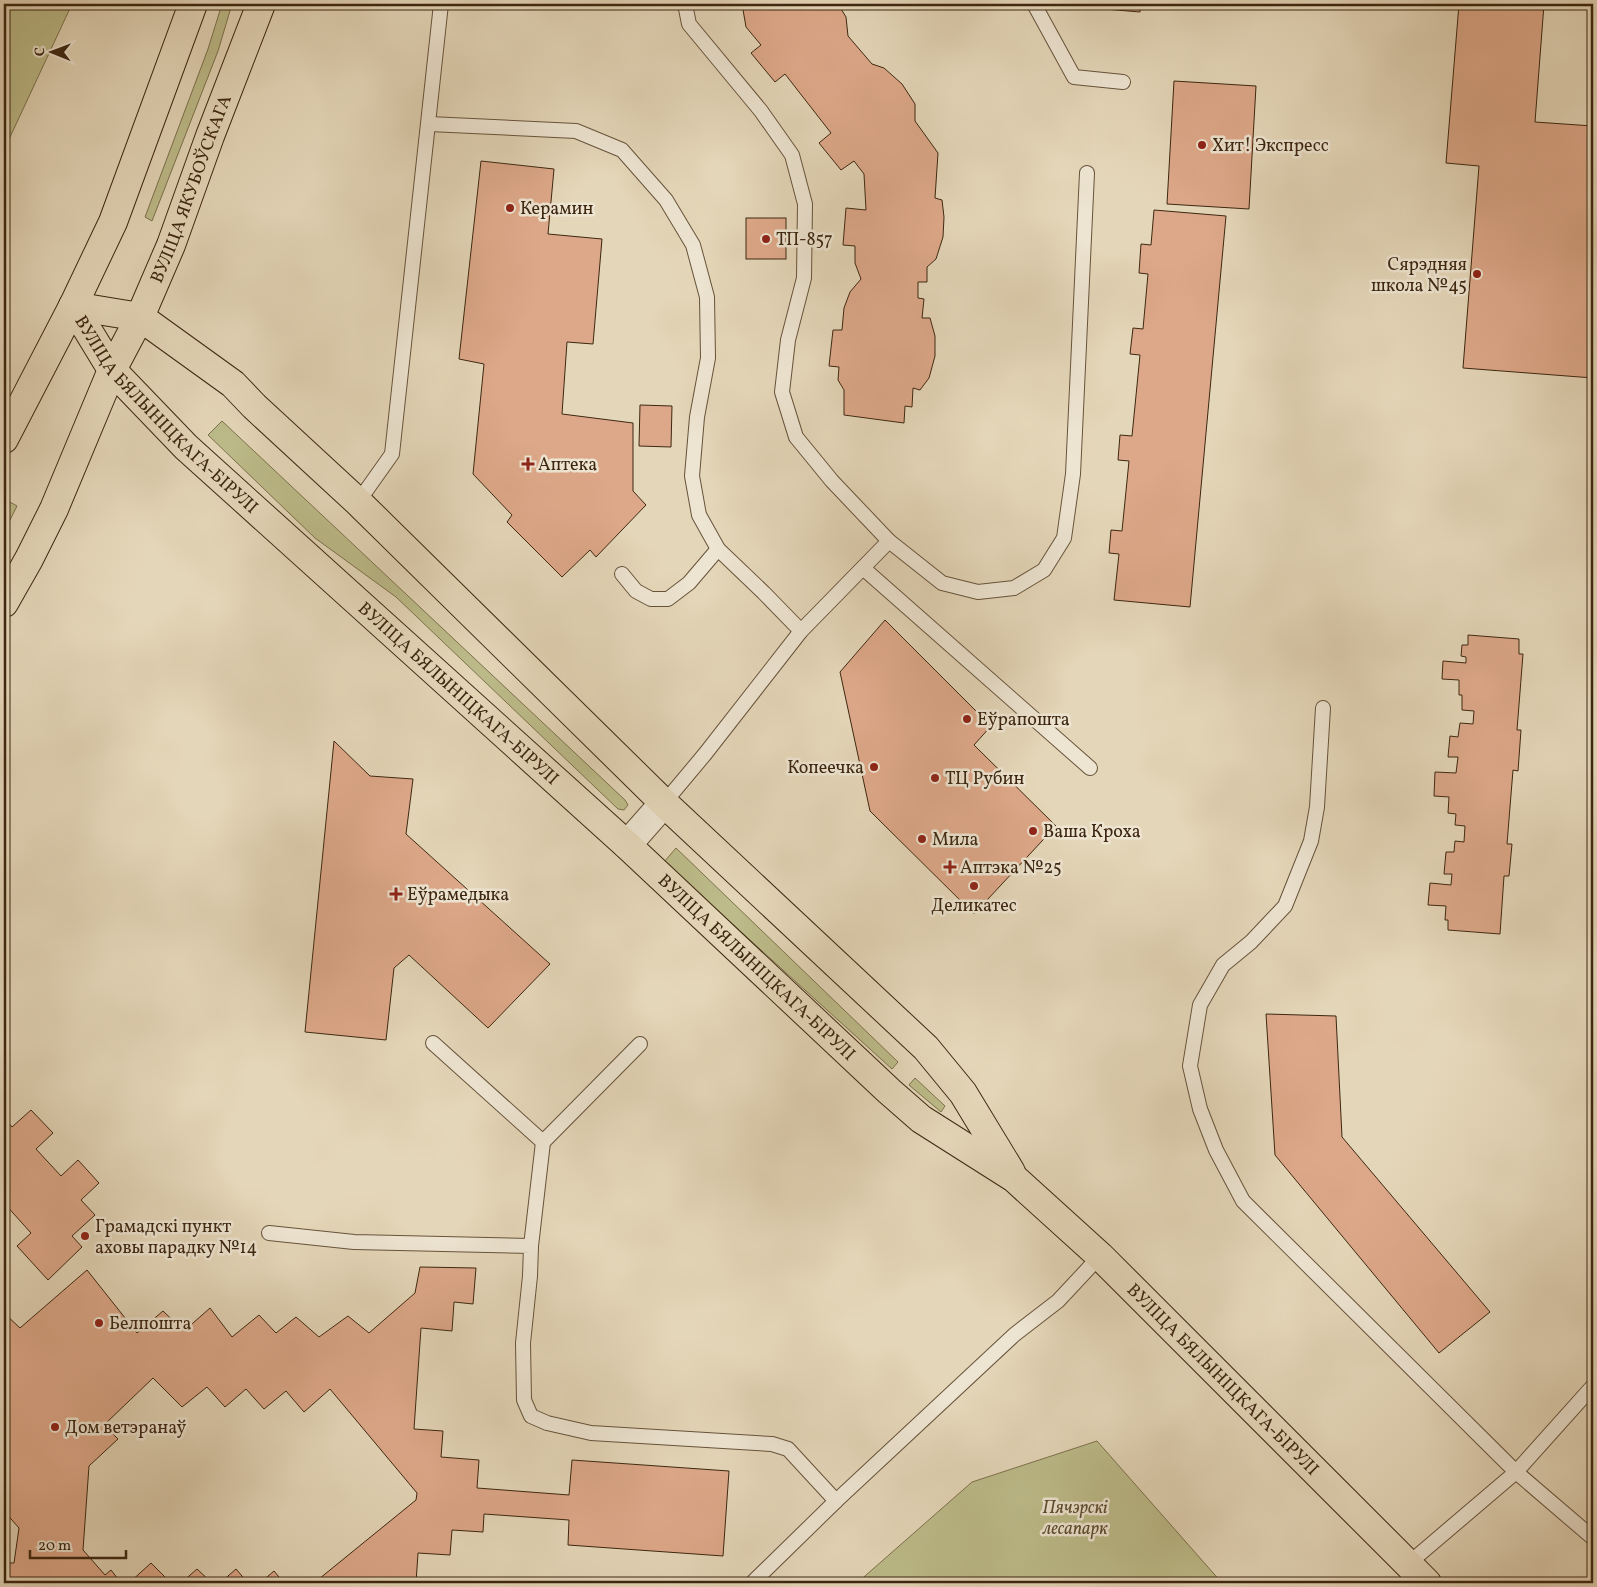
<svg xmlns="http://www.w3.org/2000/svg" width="1597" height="1587" viewBox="0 0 1597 1587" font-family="Vollkorn,serif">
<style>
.green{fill:#bcbb89;stroke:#7c714d}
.building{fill:#dda889;stroke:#3d2711}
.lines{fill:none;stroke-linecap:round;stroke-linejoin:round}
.lane-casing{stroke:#67533b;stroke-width:16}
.street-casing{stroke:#67533b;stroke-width:30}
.primary-casing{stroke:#3d2711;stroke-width:30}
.lane{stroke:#ede4d1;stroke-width:14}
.street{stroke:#ede4d1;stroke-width:28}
.primary{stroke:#e4d6b8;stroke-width:28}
.poi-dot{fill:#8f2418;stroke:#ede4d1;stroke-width:2}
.labels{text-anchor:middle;stroke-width:5;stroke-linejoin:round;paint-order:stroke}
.poi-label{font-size:18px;fill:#3d2711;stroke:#ede4d1;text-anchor:start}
.street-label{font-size:18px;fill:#3d2711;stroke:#ede4d1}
.park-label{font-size:18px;font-style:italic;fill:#5d4c2f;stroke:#ede4d1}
</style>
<rect width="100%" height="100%" fill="#e4d6b8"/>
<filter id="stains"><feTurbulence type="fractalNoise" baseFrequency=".004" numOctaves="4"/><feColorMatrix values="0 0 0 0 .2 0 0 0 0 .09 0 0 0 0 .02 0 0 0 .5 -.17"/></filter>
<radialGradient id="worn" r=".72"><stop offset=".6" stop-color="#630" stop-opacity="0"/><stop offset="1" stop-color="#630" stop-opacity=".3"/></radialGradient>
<!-- green -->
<g class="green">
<path d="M4 4H72L4 150Z"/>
<path d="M222 4H232L218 51 152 221 145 217 208 49Z"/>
<path d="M222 421 625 800 628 805 624 810 618 809 396 597 315 538 208 435Z"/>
<path d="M8 501 17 506 4 532V510Z"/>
<path d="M676 848 898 1062 892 1069 664 862Z"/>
<path d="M915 1078 945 1106 941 1112 909 1085Z"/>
<path d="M1097 1441 1222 1583H857L972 1482Z"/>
</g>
<!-- building -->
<g class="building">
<path d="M742 4H838L846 17 848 36 872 64 884 68 902 84 915 104V121L938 153 935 198 942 200 944 217 943 237 936 259 927 267V282H918V298L924 299 922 318H930L935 336V356L929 378 920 390 913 388 912 407 905 406 904 423 844 415V390L838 380 839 367 829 366 833 330H842L844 308 850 292 861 279 855 263V246L843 245 846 208 866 210 864 174 854 161 841 170 819 143 831 133 785 74 775 82 751 53 761 45 746 27Z"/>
<path d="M1082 4H1141L1140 12 1081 7Z"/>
<path d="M1459 4H1544L1535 122 1593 126V378L1463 368 1479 166 1446 163Z"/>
<path d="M1174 81 1256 86 1249 209 1167 204Z"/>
<path d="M481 161 554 169 548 234 602 239 593 344 567 342 562 414 633 423V491L646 505 596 557 590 550 562 577 507 522 512 515 473 474 484 364 459 359Z"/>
<path d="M1154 210 1226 216 1190 607 1114 600 1119 554 1109 553 1111 530 1122 531 1129 461 1118 460 1120 435 1132 436 1140 355 1130 354 1133 328 1143 329 1148 274 1139 273 1141 244 1151 245Z"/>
<rect x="746" y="218" width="40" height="41"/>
<path d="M640 405 672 406 671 447 639 446Z"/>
<path d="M885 620 991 726 974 745 1056 826 974 914 870 811 840 672Z"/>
<path d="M1468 635 1519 639V654H1523L1517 730H1521L1518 771 1513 770 1507 844H1512L1509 876H1504L1500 934 1448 930V920H1445L1446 906 1428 905 1430 883 1451 885 1452 874H1444L1446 852H1454L1455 841 1464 842 1465 826 1455 825 1456 814 1448 813 1449 797 1434 796 1435 772 1456 773 1458 757H1448L1450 736 1458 737 1460 723 1473 724 1474 711 1462 710V695H1459V680L1442 679 1443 661 1466 663V657L1461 656 1462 645H1468Z"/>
<path d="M334 741 370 776 413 779 406 834 550 964 488 1028 409 955 394 968 386 1040 305 1032Z"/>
<path d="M1266 1014 1336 1016 1342 1137 1490 1312 1439 1353 1275 1155Z"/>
<path d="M31 1110 53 1133 36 1149 61 1176 78 1160 99 1183 81 1200 95 1215 72 1236 82 1247 48 1280 17 1246 31 1233 4 1203V1118L12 1127Z"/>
<path d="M420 1267 476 1268 473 1304 454 1302 452 1331 421 1328 414 1429 443 1431 441 1457 479 1460 477 1488 569 1495 572 1460 729 1471 723 1556 568 1545 569 1520 484 1514 483 1532 452 1530 450 1555 418 1553 416 1583 385 1582V1583H314L416 1500 417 1493 330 1389 304 1412 286 1391 264 1409 246 1389 225 1407 207 1387 182 1407 153 1378 104 1425 118 1439 89 1466 83 1550 105 1575 111 1570 121 1583H4V1563H14L19 1528 4 1511V1313L20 1328 87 1270 137 1333 163 1311 184 1331 210 1308 232 1337 259 1315 276 1333 296 1317 319 1337 348 1316 369 1333 415 1293Z"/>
<path d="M151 1563 171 1583H129Z"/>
<path d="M197 1569 212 1583H181Z"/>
<path d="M236 1569 248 1583H220Z"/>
<path d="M274 1571 284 1583H260Z"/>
</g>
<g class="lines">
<defs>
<g id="lane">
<path d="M685 4 689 24 761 111 792 155 805 204 804 278 788 340 782 392 796 437 832 481 889 541 942 583 978 592 1014 588 1044 570 1064 538 1073 474 1087 173"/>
<path d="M1034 4 1074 77 1123 82"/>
<path d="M429 124 576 131 622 150 666 200 693 245 707 297 708 358 697 417 692 476 699 515 718 549 764 593 801 631"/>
<path d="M358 502 392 454 441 4"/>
<path d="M863 568 1090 768"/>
<path d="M622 574 636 591 651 599H668L689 583 718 549"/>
<path d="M1323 708 1317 807 1311 841 1285 906 1251 942 1223 965 1200 1005 1190 1066 1200 1109 1216 1150 1243 1201 1516 1472 1593 1538"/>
<path d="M664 803 705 754 801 631 889 541"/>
<path d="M433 1043 543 1142 531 1246"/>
<path d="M543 1142 640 1044"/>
<path d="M269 1233 354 1242 531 1246 530 1276 523 1343 524 1400 531 1416 547 1423 591 1433 772 1444 788 1449 836 1501"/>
<path d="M1408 1564 1516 1472 1593 1386"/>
<path d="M752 1583 836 1501 1014 1335 1058 1301 1100 1256"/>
</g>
<path id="street" d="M627 845 664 803"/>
<g id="primary">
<path id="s1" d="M73 306 112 370 186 447 627 845 889 1091 921 1119 1014 1178 1100 1256 1427 1583"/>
<path d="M73 306 140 317 233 384 254 406 358 502 664 803 926 1048 963 1093 1011 1172"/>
<path d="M4 439 73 306 113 222 193 4"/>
<path id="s2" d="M4 603 29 559 54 509 112 370 140 317 171 245 210 136 261 4"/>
</g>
</defs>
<!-- lane casing -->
<use href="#lane" class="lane-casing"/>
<!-- street casing -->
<use href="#street" class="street-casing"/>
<!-- primary casing -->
<use href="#primary" class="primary-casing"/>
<!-- lane -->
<use href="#lane" class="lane"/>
<!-- street -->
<use href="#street" class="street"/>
<!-- primary -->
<use href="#primary" class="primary"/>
</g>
<!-- markers -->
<g class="poi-dot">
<circle cx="1202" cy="145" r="5"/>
<circle cx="510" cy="208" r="5"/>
<circle cx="766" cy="239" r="5"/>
<circle cx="1477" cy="274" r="5"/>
<path d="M525.5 456.5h5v5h5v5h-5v5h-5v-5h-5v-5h5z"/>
<circle cx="967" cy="719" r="5"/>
<circle cx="874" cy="767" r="5"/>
<circle cx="935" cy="778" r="5"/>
<circle cx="1033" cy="831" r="5"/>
<circle cx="922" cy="839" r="5"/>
<path d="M947.5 859.5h5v5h5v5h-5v5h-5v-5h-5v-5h5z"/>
<circle cx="974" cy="886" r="5"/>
<path d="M393.5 886.5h5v5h5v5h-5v5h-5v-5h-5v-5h5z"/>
<circle cx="85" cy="1236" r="5"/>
<circle cx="99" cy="1323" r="5"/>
<circle cx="55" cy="1427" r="5"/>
</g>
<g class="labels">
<!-- poi labels -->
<g class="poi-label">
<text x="1212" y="151">Хит! Экспресс</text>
<text x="520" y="214">Керамин</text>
<text x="776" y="245">ТП-857</text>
<text x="1467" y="270" text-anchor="end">Сярэдняя<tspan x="1467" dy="21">школа №45</tspan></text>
<text x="538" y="470">Аптека</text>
<text x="977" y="725">Еўрапошта</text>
<text x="864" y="773" text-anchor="end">Копеечка</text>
<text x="945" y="784">ТЦ Рубин</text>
<text x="1043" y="837">Ваша Кроха</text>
<text x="932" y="845">Мила</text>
<text x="960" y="873">Аптэка №25</text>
<text x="407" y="900">Еўрамедыка</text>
<text x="974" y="911" text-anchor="middle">Деликатес</text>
<text x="95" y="1232">Грамадскі пункт<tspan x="95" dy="21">аховы парадку №14</tspan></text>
<text x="109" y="1329">Белпошта</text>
<text x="65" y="1433">Дом ветэранаў</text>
</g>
<!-- street labels -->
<g class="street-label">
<text dy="6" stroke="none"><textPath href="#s2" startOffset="455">ВУЛІЦА ЯКУБОЎСКАГА</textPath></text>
<text dy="6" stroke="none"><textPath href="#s1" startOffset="144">ВУЛІЦА БЯЛЫНІЦКАГА-БІРУЛІ</textPath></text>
<text dy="6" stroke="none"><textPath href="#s1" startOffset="549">ВУЛІЦА БЯЛЫНІЦКАГА-БІРУЛІ</textPath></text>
<text dy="6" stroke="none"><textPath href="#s1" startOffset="954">ВУЛІЦА БЯЛЫНІЦКАГА-БІРУЛІ</textPath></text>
<text dy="6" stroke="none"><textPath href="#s1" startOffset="1578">ВУЛІЦА БЯЛЫНІЦКАГА-БІРУЛІ</textPath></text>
</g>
<!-- park labels -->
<g class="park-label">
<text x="1075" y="1513">Пячэрскі<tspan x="1075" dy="21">лесапарк</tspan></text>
</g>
</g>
<!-- margin -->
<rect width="1597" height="1587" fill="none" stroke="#e4d6b8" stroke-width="20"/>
<rect x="5" y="5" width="1587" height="1577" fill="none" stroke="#3d2711" stroke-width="2.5"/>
<rect x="10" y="10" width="1577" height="1567" fill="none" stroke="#3d2711"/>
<!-- north arrow -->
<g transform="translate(52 52) rotate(271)" stroke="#ede4d1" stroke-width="4" paint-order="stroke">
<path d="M0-4L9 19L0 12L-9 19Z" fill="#3d2711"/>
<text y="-8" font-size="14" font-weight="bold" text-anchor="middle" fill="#3d2711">С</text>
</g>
<!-- scale -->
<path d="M30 1550v8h96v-8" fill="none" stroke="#3d2711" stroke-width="2.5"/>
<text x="38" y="1550" font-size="15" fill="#3d2711" stroke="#ede4d1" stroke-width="4" paint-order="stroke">20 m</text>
<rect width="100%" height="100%" filter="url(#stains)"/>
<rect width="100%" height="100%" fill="url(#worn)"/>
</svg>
